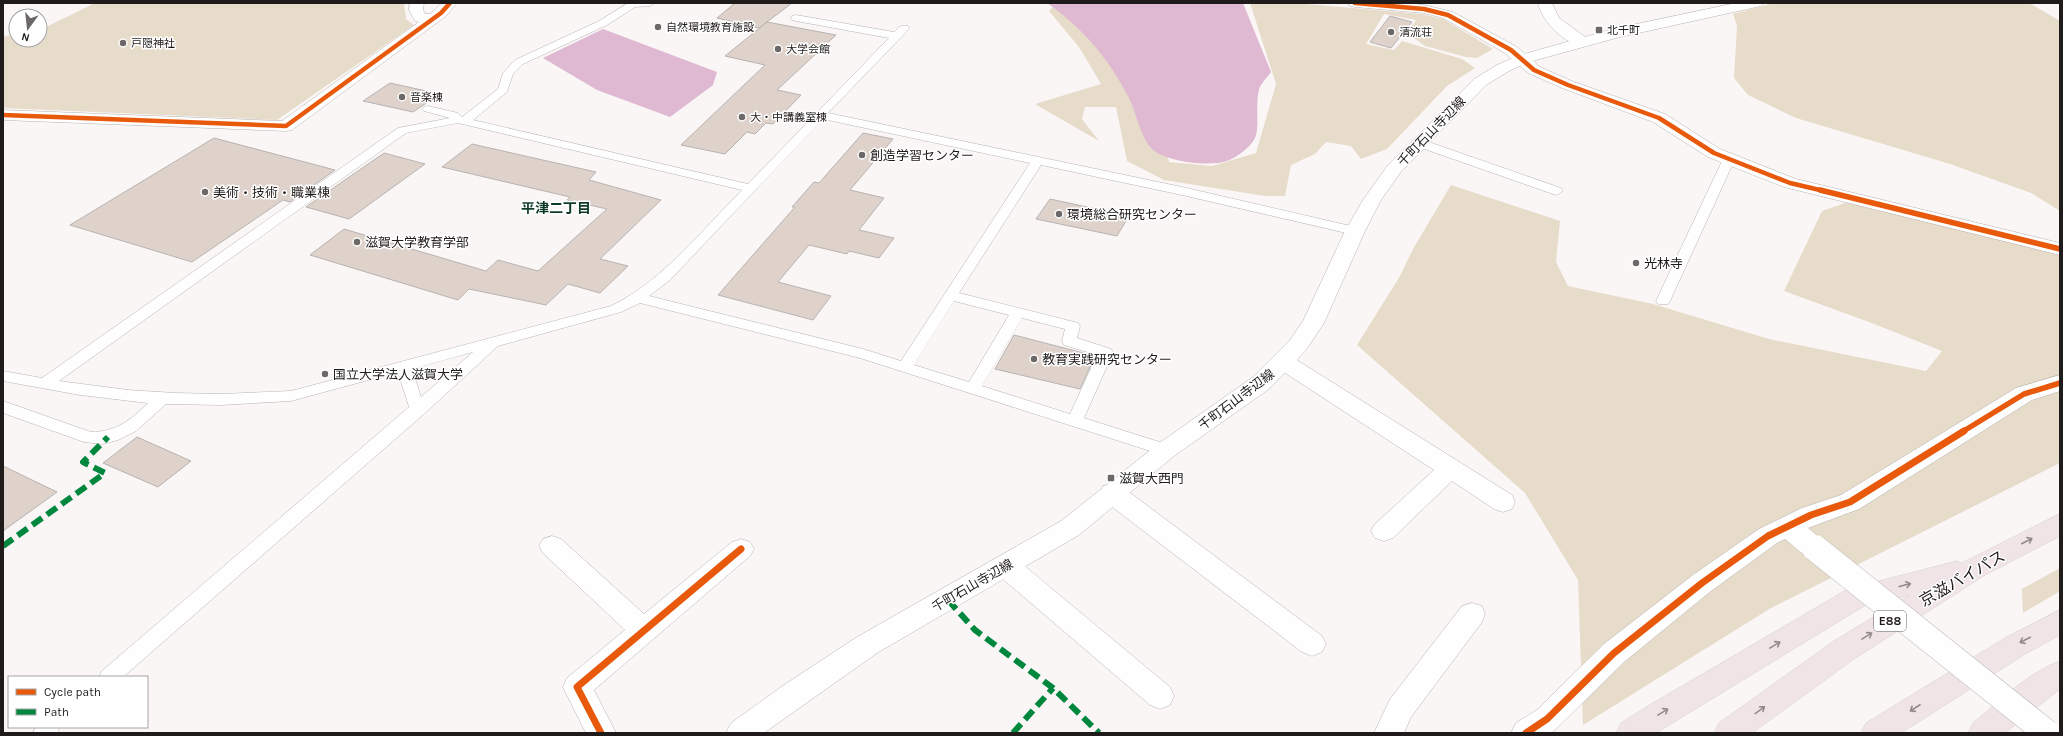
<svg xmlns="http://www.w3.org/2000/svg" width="2063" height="736" viewBox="0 0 2063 736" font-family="Karla,'Noto Sans JP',sans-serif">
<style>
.green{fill:#e7dcca}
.water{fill:#dfb8d2}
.building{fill:#ded2cb;stroke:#b7b3b2}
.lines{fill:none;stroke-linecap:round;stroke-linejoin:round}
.service-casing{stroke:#b7b3b3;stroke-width:1}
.minor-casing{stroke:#b7b3b3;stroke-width:1}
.secondary-casing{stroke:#b7b3b3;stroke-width:1}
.motorway-casing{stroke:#d5d3d2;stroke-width:1}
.service{fill:#fefefe;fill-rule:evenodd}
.minor{fill:#fefefe;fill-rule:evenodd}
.secondary{fill:#fefefe;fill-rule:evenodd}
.motorway{fill:#f1e4e7;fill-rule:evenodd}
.minor-bridge-casing{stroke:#b7b3b3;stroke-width:27;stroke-linecap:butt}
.minor-bridge{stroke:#fefefe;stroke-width:26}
.quiet{stroke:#00873e;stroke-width:6;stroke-dasharray:12 6;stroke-linecap:butt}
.cycleway-far2-casing{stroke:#fff;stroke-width:6}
.cycleway-far1-casing{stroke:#fff;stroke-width:8}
.cycleway-casing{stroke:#fff;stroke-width:10}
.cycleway-far2{stroke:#e8590c;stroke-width:4.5}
.cycleway-far1{stroke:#e8590c;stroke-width:5.5}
.cycleway{stroke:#e8590c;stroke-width:7}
.oneway{stroke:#928a8b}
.poi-dot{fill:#6c6867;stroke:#fff;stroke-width:1.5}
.labels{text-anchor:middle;stroke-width:3;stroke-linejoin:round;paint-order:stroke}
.far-poi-label{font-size:11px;fill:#1f1b1a;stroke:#fff;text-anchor:start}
.shield{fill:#fff;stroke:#625f5f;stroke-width:1}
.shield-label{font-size:12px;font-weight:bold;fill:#1f1b1a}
.street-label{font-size:13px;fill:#1f1b1a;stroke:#fff}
.poi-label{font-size:13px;fill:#1f1b1a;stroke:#fff;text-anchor:start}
.neighbourhood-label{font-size:14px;font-weight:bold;fill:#0d3a27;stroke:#fff}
.near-street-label{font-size:16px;fill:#1f1b1a;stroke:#fff}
</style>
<rect width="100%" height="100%" fill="#fbf6f6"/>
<!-- green -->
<g class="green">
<path d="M95 3H404L406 19 414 25 277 120 3 108V36L16 35V40H40V30Z"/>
<path d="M1057 3 1108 45 1159 123 1169 162 1212 166 1256 153 1276 84 1250 3H1295L1422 14 1443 19 1493 49 1477 58 1466 57 1425 46 1407 33 1416 20 1384 14 1366 44 1394 50 1402 41 1462 59 1475 68 1447 86 1387 149 1361 159 1351 146 1326 142 1315 154 1291 165 1285 196H1265L1164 180 1127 161 1116 107H1085L1082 119 1099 141 1035 104 1101 84 1079 47 1049 11Z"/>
<path d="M1774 3H2026L2031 4 2060 21V211L2031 193 1950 164 1796 118 1748 95 1734 78 1737 26 1733 14Z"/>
<path d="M1451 185 1560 221 1556 262 1568 286 1653 304 1769 339 1926 371 1942 351 1869 322 1784 291 1822 211 1848 202 2060 253V463L1771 608 1583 725 1578 580 1525 493 1357 345 1400 276 1413 249Z"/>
<path d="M2060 568V591L2023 613 2022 589Z"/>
</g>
<!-- water -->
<g class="water">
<path d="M1047 3H1243L1271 72C1267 78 1260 84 1259 90 1255 102 1260 128 1255 138 1250 148 1237 157 1227 161 1209 167 1164 162 1151 148 1139 134 1137 114 1129 98 1109 59 1083 28 1047 3Z"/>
<path d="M603 29 717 72 713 85 670 117 597 90 543 58Z"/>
</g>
<!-- building -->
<g class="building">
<path d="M735 3H792L759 28 717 18Z"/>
<path d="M1390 16 1412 22 1391 48 1370 42Z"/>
<path d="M767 22 836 35 777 90 801 95 773 124 766 123 755 134 747 132 725 154 681 145 765 65 725 56Z"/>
<path d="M390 83 440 94 413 112 363 101Z"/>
<path d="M863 133 893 139 850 190 884 198 859 230 894 238 879 258 849 251 847 254 809 245 778 282 831 296 813 320 718 295 795 207H792L814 182 819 183Z"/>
<path d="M214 138 335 170 290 202 283 200 192 262 70 225Z"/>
<path d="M472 144 596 172 589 180 661 200 600 259 628 266 600 293 568 284 546 305 469 289 458 300 310 255 344 229 486 271 498 260 538 271 607 209 567 200 570 197 442 167Z"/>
<path d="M384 153 425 164 349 219 306 207Z"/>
<path d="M1050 199 1129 216 1117 236 1036 219Z"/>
<path d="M1014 335 1095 356 1080 389 995 369Z"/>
<path d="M137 437 191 461 158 487 103 463Z"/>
<path d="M3 466 57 492 3 531Z"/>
</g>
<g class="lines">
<defs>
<g id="service">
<path d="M628 3H655L650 6 635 7 607 25 523 64 513 74 507 92 473 120 748 184 889 38 796 21 792 20 791 18 792 16 796 15 894 32C898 28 901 24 908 26L909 28 908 30 828 113 1182 187 1355 227 1362 231 1355 235 1182 195 1041 165 959 293 1078 323 1080 326 1077 338 1111 349 1113 353 1084 418 1172 446 1174 450 1172 454 1166 456 860 358 640 303 621 312 498 346 424 414 123 677H99L102 671 409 407 398 372 291 401 221 405 166 404 136 431 118 440 102 444 84 442 3 413V401L91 432C116 432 131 420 148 403L80 395 3 381V371L42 378 398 128 450 118 424 111 422 109 424 107 428 106 458 113 462 117 498 89 503 73 515 60 599 21ZM823 119 1030 163 901 361 863 349 649 296 670 280ZM458 123 742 190C701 231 664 280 611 306L291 391 221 394 175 393 128 390 59 381 406 133ZM954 301 1009 315 969 382 914 365ZM1022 318 1065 329 1062 341 1064 345 1097 355 1070 414 982 386ZM473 352 421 397 412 369Z"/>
<path d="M1420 139 1561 188 1563 191 1557 195 1553 194 1416 146 1414 143 1416 140Z"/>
<path d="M1729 155 1735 159 1670 301 1668 304H1658L1656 301 1723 159Z"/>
<path d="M36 727H60L57 733H33Z"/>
</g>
<g id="minor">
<path d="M410 3H424L423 10 425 14H430L442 3H457L446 16 292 130 286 131 3 120V110L282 121 419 22 415 21 409 10Z"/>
<path d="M1348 3H1406L1424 5 1453 12 1517 47 1540 67 1574 82 1665 114 1720 149 1796 179 2060 243V255L1784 187 1708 157 1653 122 1562 88 1528 73 1505 53 1443 18 1424 13 1355 7 1350 6Z"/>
<path d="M1538 3H1552L1559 18 1588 39 1591 42 1588 45C1569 50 1541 21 1538 3Z"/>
<path d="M1284 354 1292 357 1512 495 1515 502 1512 509 1503 512 1494 509 1452 481 1393 538 1384 541 1375 538 1371 531 1375 524 1434 470 1276 367 1273 362 1276 357Z"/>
<path d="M2060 375V391L2032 400 1859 509 1808 528 1824 541 1828 548 1824 555C1806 561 1799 550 1785 539L1777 543 1711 591 1624 662 1557 728 1551 733H1511L1516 723 1537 710 1604 644 1693 575 1759 529 1802 508 1841 495 2016 388Z"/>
<path d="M1112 484 1121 486 1322 636 1326 644 1322 652 1312 656 1302 652 1103 500 1100 493 1103 486Z"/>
<path d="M552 536 561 539 644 614 732 542 741 539 750 542 754 549 750 556 594 690 616 733H586L563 687 567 678 625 630 543 553 539 546 543 539Z"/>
<path d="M1006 555 1015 558 1170 687 1174 696 1170 705 1160 709 1150 705 997 574 993 566 997 558Z"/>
<path d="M1472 603 1482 606 1485 614 1482 622 1411 717 1404 733H1374L1390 699 1462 606Z"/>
</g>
<path id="secondary" d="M1736 3H1763L1761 6 1616 38 1529 62 1509 71 1486 85 1400 173 1381 200 1365 231 1324 323 1306 350 1269 389 1174 456 1079 535 877 653 764 733H726L731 723 784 685 857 637 1061 521 1158 444 1253 377 1290 340 1303 321 1345 231 1363 200 1388 165 1474 79 1497 65 1517 56 1613 29Z"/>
<g id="motorway">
<path d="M2060 514V536L1985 575 1854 659 1752 733H1714L1719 723 1834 641 1910 595 1864 606 1656 733H1616L1621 723 1653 703 1848 589 1957 561 1961 563Z"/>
<path d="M2060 610V635L2025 654 1901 733H1861L1866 723 2005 638Z"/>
<path d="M2060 661V689L2005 733H1968L1973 723C1999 702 2027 673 2060 661Z"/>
</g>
</defs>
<!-- service casing -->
<use href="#service" class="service-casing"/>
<!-- minor casing -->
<use href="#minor" class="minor-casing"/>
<!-- secondary casing -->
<use href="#secondary" class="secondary-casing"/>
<!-- motorway casing -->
<use href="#motorway" class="motorway-casing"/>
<!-- service -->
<use href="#service" class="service"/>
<!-- minor -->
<use href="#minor" class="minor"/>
<!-- secondary -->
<use href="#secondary" class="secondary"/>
<!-- motorway -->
<use href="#motorway" class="motorway"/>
<defs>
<path id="minor-bridge" d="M1815 548 2047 733"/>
</defs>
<!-- minor-bridge casing -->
<use href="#minor-bridge" class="minor-bridge-casing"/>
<!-- minor-bridge -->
<use href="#minor-bridge" class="minor-bridge"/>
<!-- quiet -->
<g class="quiet">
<path d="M3 546 105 473 83 462 108 437"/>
<path d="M948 600 975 630 1053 688 1099 733"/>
<path d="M1013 733 1053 688"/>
</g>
<defs>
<g id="cycleway-far2">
<path d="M1355 3 1424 9 1448 15 1511 50 1534 70 1568 85 1659 118 1714 153 1790 183 1824 191"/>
<path d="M3 115 286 126 441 13 450 3"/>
</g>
<g id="cycleway-far1">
<path d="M1820 190 2060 249"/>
<path d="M1962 432 2024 394 2060 383"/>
</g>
<g id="cycleway">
<path d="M601 733 577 687 741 549"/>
<path d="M1526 733 1547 719 1614 653 1702 583 1768 536 1811 515 1850 502 1964 431"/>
</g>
</defs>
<!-- cycleway-far2 casing -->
<use href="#cycleway-far2" class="cycleway-far2-casing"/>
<!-- cycleway-far1 casing -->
<use href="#cycleway-far1" class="cycleway-far1-casing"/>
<!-- cycleway casing -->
<use href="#cycleway" class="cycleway-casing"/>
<!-- cycleway-far2 -->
<use href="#cycleway-far2" class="cycleway-far2"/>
<!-- cycleway-far1 -->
<use href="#cycleway-far1" class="cycleway-far1"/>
<!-- cycleway -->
<use href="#cycleway" class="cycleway"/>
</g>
<!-- one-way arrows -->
<defs><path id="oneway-shaft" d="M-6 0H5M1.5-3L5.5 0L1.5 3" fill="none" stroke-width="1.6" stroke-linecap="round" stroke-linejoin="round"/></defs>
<g class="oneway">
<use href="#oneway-shaft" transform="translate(2027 541) rotate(-27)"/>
<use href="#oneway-shaft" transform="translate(1905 585) rotate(-14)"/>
<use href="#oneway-shaft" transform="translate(1867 636) rotate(-32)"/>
<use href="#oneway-shaft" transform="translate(2025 640) rotate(153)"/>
<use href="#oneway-shaft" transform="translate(1775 645) rotate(-31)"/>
<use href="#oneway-shaft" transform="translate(1915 708) rotate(147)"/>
<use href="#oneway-shaft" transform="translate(1760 710) rotate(-36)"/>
<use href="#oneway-shaft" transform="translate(1663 712) rotate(-32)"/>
</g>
<!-- markers -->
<g class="poi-dot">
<circle cx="658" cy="27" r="4"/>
<rect x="1595" y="26" width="8" height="8" rx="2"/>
<circle cx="1391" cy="32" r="4"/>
<circle cx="123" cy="43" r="4"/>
<circle cx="778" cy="49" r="4"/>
<circle cx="402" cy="97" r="4"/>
<circle cx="742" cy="117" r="4"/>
<circle cx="862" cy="155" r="4"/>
<circle cx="205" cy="192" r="4"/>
<circle cx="1059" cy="214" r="4"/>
<circle cx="357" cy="242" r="4"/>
<circle cx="1636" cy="263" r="4"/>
<circle cx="1034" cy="359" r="4"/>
<circle cx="325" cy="374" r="4"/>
<rect x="1107" y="474" width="8" height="8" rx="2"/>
</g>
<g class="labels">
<!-- far-poi labels -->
<g class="far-poi-label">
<text x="666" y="31">自然環境教育施設</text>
<text x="1607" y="34">北千町</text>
<text x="1399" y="36">清流荘</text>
<text x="131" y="47">戸隠神社</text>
<text x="786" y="53">大学会館</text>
<text x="410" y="101">音楽棟</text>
<text x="750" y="121">大・中講義室棟</text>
</g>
<!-- shield labels -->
<rect class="shield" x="1874" y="611" width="32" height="20" rx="3"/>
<g class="shield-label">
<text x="1890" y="625">E88</text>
</g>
<!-- street labels -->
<g class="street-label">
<text transform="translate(1431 131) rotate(-46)" y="5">千町石山寺辺線</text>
<text transform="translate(1236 399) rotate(-37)" y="5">千町石山寺辺線</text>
<text transform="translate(972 585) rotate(-30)" y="5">千町石山寺辺線</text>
</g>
<!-- poi labels -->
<g class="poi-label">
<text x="870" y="160">創造学習センター</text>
<text x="213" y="197">美術・技術・職業棟</text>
<text x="1067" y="219">環境総合研究センター</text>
<text x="365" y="247">滋賀大学教育学部</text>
<text x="1644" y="268">光林寺</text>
<text x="1042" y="364">教育実践研究センター</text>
<text x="333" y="379">国立大学法人滋賀大学</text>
<text x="1119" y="483">滋賀大西門</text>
</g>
<!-- neighbourhood labels -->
<g class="neighbourhood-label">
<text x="556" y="213">平津二丁目</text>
</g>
<!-- near-street labels -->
<g class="near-street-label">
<text transform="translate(1962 578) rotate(-30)" y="6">京滋バイパス</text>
</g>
</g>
<!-- border -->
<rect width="2063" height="736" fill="none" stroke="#1f1b1a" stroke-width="8"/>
<!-- legend -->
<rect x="8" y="676" width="140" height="52" fill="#ffffff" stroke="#a5a4a3"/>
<rect x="16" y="689" width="20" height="6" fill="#e8590c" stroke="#a5a4a3"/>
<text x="44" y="696" font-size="12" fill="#1f1b1a">Cycle path</text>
<rect x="16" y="709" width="20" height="6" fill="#00873e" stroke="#a5a4a3"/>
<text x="44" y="716" font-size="12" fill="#1f1b1a">Path</text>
<!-- north arrow -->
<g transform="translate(28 28) rotate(195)"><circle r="19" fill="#ffffff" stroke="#a5a4a3"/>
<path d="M0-3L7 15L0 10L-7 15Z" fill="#6c6867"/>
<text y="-6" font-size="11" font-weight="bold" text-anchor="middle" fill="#1f1b1a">N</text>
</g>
</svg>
